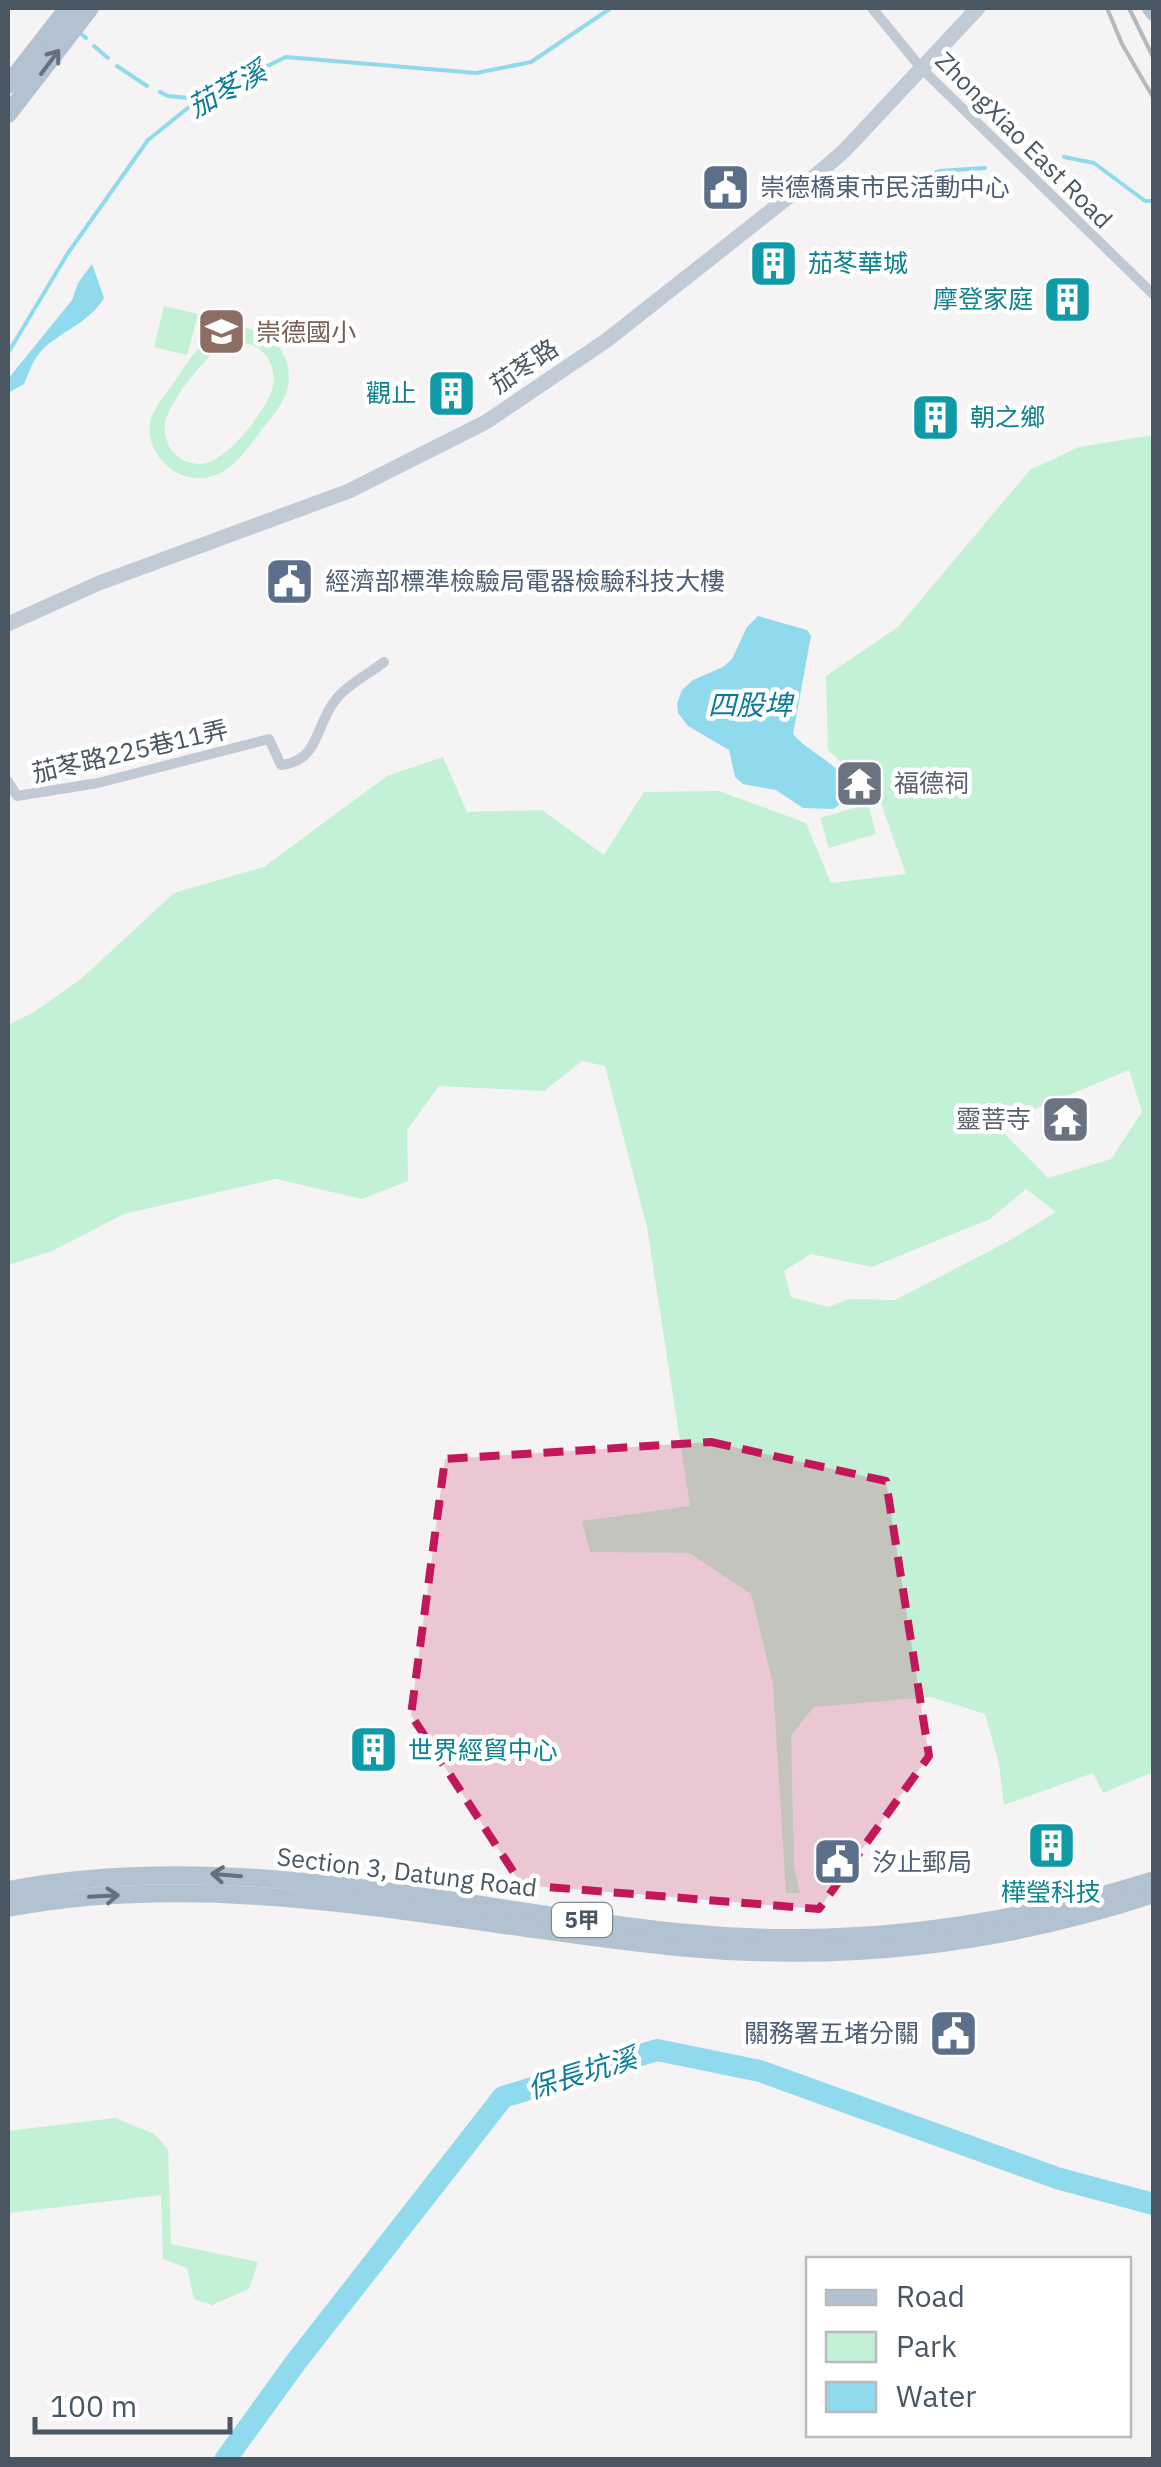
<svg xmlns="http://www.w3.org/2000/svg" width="1161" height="2467" viewBox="0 0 1161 2467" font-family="'IBM Plex Sans','Noto Sans TC',sans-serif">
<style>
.green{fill:#c3f1d5;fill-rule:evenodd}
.water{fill:#90daee}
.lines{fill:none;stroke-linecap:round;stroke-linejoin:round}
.stream{stroke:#90daee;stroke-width:4}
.river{stroke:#90daee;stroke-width:22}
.street{stroke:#c1cad2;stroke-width:10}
.secondary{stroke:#c1cbd6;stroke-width:15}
.primary{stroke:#b3c2d1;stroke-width:18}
.rail{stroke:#b5b8bd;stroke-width:4}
.oneway{stroke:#64717d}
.marked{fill:#c2185b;fill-opacity:0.2;stroke:#c2185b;stroke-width:8;stroke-dasharray:20 12;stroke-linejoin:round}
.labels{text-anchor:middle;stroke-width:9;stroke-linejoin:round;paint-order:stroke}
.shield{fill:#fff;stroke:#808990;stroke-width:2.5}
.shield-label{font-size:22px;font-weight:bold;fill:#4a5661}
.street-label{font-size:25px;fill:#4a5661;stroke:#fff}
.service-label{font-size:25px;fill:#4e5e75;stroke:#fff;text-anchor:start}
.culture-label{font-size:25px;fill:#0d838f;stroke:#fff;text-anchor:start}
.education-label{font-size:25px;fill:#785e54;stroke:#fff;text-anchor:start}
.worship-label{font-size:25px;fill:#5b616d;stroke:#fff;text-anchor:start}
.water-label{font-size:28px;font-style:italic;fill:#0c7c9b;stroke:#fff}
</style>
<rect width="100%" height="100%" fill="#f5f3f3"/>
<!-- green -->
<g class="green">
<path d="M164 306 198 314 187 355 154 347Z"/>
<path d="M231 327C266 325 297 353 287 390 283 404 272 417 263 428 243 454 224 487 185 476 161 469 143 441 152 416 157 403 169 390 177 378 192 356 204 335 231 327ZM230 342C258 339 280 361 272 390 265 412 225 464 200 464 190 464 180 460 173 452 167 444 163 434 165 424 168 402 210 349 230 342Z"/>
<path d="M1153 435V1772L1103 1793 1093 1773 1004 1805 999 1764 985 1714 931 1697 814 1707 791 1735 794 1866 800 1893H786L773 1684 751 1594 689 1553 590 1552 582 1521 690 1506 647 1227 605 1066 582 1061 544 1091 439 1086 407 1130 408 1181 362 1199 276 1179 124 1214 52 1251 8 1265V1025L34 1012 81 979 174 893 264 867 387 776 443 757 467 812 542 810 604 855 644 792 719 791 806 823 831 883 906 874 878 795 828 750 826 676 898 627 1030 470 1079 447ZM1129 1070 1142 1112 1111 1159 1048 1178 996 1125ZM1026 1189 1056 1212 1007 1242 895 1300 849 1299 828 1307 791 1297 784 1271 811 1254 872 1267 990 1219Z"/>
<path d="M868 804 876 834 829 848 820 818Z"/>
<path d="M115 2118 154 2134 168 2149 171 2244 258 2262 249 2289 212 2305 194 2299 187 2268 163 2259 161 2195 8 2213V2131Z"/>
</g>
<!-- water -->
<g class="water">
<path d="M92 264 104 298C89 323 63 330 43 349 33 359 29 372 24 384L8 393V379L72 300 78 283Z"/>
<path d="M758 616 807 630 811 636 793 734C809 756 879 780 833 809L803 808 776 790 743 784 735 777 729 750 688 726 678 713 677 703 682 690 693 680 723 667 732 659 747 627Z"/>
</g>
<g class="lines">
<!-- stream -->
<g class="stream">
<path d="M78 31 86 38"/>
<path d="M94 46 108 58"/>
<path d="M117 66 147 86"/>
<path d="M160 92 168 96 199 99"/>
<path d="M1064 157 1094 163 1145 201H1154"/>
<path d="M905 184 939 171 985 168"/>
<path d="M8 353 68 253 148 140 199 99 286 57 476 73 531 62 611 8"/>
</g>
<!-- river -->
<path class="river" d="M225 2460 296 2362 503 2097 657 2050 760 2071 1057 2178 1154 2204"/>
<!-- street -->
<g class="street">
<path d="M872 8 921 68 1154 295"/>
<path d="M815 176 841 194"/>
<path d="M8 781 17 796 98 783 269 739 281 765C319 761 315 727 334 702 345 686 369 674 384 662"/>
</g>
<!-- secondary -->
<path class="secondary" d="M8 624 99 583 349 491 486 422 607 340 815 176 844 151 978 8"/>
<!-- primary -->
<g class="primary">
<path d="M1151 8 1154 12"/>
<path d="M8 85 68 8"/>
<path d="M8 114 90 8"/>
<path d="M8 1890C231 1847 454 1908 676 1932 838 1949 999 1929 1154 1880"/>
<path d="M8 1908C231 1866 454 1925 676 1947 841 1963 996 1946 1154 1894"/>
</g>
<!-- rail -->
<g class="rail">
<path d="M1107 8 1122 44 1154 99"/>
<path d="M1129 8 1154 59"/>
</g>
</g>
<!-- one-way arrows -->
<defs><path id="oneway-shaft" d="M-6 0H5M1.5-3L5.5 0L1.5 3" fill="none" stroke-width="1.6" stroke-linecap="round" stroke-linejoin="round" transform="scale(2.5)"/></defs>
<g class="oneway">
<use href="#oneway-shaft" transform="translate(50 62) rotate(-53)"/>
<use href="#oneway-shaft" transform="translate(226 1875) rotate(-175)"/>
<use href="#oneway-shaft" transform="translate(104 1896) rotate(-3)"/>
</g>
<!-- marked area -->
<path class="marked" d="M711 1442 886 1481 929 1756 819 1909 522 1885 411 1715 445 1459Z"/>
<!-- icons -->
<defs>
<symbol id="civic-square" viewBox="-11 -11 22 22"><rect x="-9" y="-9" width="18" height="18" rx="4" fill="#5c6f8a" stroke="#fff"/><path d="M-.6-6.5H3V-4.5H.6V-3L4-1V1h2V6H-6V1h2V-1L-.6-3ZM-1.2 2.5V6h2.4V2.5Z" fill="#fff"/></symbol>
<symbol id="building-square" viewBox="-11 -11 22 22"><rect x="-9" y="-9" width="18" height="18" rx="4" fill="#0f9aa8" stroke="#fff"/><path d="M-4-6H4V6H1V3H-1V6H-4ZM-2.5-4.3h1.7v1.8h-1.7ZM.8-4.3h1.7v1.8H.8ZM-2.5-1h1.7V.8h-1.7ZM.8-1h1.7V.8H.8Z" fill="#fff"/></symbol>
<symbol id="school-square" viewBox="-11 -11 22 22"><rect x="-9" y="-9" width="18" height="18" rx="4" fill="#8d6e63" stroke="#fff"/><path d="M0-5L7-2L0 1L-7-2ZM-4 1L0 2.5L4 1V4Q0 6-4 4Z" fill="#fff"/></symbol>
<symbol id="temple-square" viewBox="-11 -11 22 22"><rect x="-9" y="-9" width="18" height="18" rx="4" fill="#6b7280" stroke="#fff"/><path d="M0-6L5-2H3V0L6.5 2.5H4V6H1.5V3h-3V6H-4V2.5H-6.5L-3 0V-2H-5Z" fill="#fff"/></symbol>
</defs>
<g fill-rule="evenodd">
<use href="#civic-square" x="698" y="160" width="55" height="55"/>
<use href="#building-square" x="746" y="236" width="55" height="55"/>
<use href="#building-square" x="1040" y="272" width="55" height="55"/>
<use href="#school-square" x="194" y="304" width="55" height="55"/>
<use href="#building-square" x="424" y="366" width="55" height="55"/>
<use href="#building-square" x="908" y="390" width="55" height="55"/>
<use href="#civic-square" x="262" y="554" width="55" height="55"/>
<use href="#temple-square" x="832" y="756" width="55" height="55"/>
<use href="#temple-square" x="1038" y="1092" width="55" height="55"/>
<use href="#building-square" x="346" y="1722" width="55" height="55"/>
<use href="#building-square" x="1024" y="1818" width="55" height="55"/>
<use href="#civic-square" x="810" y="1834" width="55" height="55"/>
<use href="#civic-square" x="926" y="2006" width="55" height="55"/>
</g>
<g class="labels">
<!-- shield labels -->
<rect class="shield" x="552" y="1903" width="60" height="34" rx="8"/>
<g class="shield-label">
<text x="582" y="1928">5甲</text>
</g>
<!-- street labels -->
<g class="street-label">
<text transform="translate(1024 140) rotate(45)" y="9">ZhongXiao East Road</text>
<text transform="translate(524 366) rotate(-34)" y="9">茄苳路</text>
<text transform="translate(130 751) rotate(-13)" y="9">茄苳路225巷11弄</text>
<text transform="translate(407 1872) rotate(7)" y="9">Section 3, Datung Road</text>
</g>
<!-- service labels -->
<g class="service-label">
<text x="760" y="196">崇德橋東市民活動中心</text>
<text x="325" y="590">經濟部標準檢驗局電器檢驗科技大樓</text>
<text x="872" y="1871">汐止郵局</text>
<text x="919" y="2042" text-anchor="end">關務署五堵分關</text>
</g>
<!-- culture labels -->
<g class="culture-label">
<text x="808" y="272">茄苳華城</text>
<text x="1033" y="308" text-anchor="end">摩登家庭</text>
<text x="416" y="402" text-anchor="end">觀止</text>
<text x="970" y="426">朝之鄉</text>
<text x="408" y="1759">世界經貿中心</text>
<text x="1051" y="1901" text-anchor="middle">樺瑩科技</text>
</g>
<!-- education labels -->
<g class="education-label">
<text x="256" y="341">崇德國小</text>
</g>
<!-- worship labels -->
<g class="worship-label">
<text x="894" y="792">福德祠</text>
<text x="1031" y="1128" text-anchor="end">靈菩寺</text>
</g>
<!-- water labels -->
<g class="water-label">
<text transform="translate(227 89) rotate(-29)" y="10">茄苳溪</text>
<text x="750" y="715">四股埤</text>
<text transform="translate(582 2073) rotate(-17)" y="10">保長坑溪</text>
</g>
</g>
<!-- border -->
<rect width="1161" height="2467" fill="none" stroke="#4a5661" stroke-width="20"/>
<!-- legend -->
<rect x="806" y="2257" width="325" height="180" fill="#ffffff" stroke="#b7bbc0" stroke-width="2.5"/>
<rect x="826" y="2290" width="50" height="15" fill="#b3c2d1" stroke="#b7bbc0" stroke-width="2.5"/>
<text x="896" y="2307" font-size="30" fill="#4a5661">Road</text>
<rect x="826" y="2332" width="50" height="30" fill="#c3f1d5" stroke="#b7bbc0" stroke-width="2.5"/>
<text x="896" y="2357" font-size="30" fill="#4a5661">Park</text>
<rect x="826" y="2382" width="50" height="30" fill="#90daee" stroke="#b7bbc0" stroke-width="2.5"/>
<text x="896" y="2407" font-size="30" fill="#4a5661">Water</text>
<!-- scale -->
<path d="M35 2417v15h195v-15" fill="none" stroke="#4a5661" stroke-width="5"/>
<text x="50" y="2417" font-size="30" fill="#4a5661" stroke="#ffffff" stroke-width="8" paint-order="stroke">100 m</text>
</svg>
